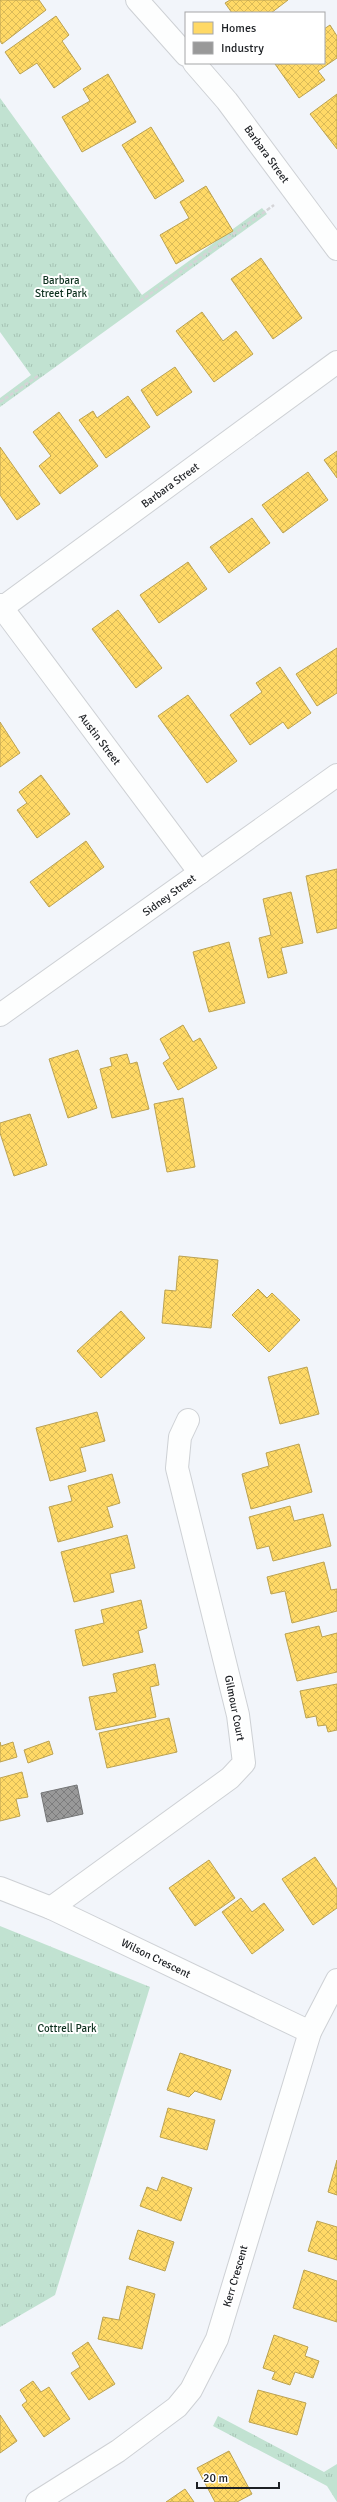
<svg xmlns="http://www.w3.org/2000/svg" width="337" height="2502" viewBox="0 0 337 2502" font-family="Signika,sans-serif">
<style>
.park{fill:url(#park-tufts)}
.homes{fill:url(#homes-cross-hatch);stroke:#bba252}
.industry{fill:url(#industry-cross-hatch);stroke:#747576}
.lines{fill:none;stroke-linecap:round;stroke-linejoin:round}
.street-casing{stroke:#ced1d5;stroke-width:24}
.secondary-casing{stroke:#ced1d5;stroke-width:24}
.path{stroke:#d4d4d7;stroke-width:2.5;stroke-dasharray:4 2;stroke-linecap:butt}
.street{stroke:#fdfefe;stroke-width:22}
.secondary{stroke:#fdfefe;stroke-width:22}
.labels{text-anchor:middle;stroke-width:4;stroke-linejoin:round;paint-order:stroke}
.street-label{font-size:11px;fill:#1d2024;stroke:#fff}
.park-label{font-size:11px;fill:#0f3220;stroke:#fff}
</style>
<defs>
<pattern id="park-tufts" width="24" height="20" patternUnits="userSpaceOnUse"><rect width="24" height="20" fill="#c1e2d1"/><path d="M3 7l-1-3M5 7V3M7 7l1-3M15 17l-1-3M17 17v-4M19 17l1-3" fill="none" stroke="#a5c2b3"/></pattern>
<pattern id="homes-cross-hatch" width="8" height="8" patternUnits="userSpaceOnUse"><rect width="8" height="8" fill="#ffd966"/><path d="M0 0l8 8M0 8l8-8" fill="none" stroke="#daba58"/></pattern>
<pattern id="industry-cross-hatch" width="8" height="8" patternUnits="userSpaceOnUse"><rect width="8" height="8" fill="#999"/><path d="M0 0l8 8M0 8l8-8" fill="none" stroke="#7c7c7d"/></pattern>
</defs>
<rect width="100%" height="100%" fill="#f2f5fa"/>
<!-- park -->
<g class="park">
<path d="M0 98 142 295 262 208 267 214 0 407V398L31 375 0 332Z"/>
<path d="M0 1926 150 1987 55 2295 0 2327Z"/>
<path d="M218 2416 324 2472 337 2464V2502L327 2486 213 2426Z"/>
</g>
<!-- homes -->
<g class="homes">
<path d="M0 0H39L46 10 2 44 0 41Z"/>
<path d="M230 0H288L271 13H232L225 3Z"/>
<path d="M56 16 69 35 62 41 81 69 54 88 37 63 20 74 5 52Z"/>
<path d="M330 25 337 36V58L318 71 325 80 299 98 275 64 324 63V29Z"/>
<path d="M108 74 136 122 82 152 62 117 90 101 83 89Z"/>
<path d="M337 94V149L310 114Z"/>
<path d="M151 127 184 181 155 199 122 145Z"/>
<path d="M206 186 233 231 176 264 160 235 189 218 180 202Z"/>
<path d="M261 258 302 318 273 339 231 279Z"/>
<path d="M202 312 223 341 236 331 253 354 214 382 176 331Z"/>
<path d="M175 367 192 392 157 416 141 390Z"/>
<path d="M128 396 150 427 106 458 79 420 93 411 97 418Z"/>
<path d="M59 412 98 466 60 494 39 466 51 456 33 432Z"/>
<path d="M0 447 40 504 17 520 0 495Z"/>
<path d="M337 451V478L324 460Z"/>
<path d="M308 472 328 500 283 533 262 505Z"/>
<path d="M252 518 270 543 229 573 210 547Z"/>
<path d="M188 562 207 589 159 623 140 595Z"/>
<path d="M118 610 162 668 136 688 92 629Z"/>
<path d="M337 648V693L317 706 296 674Z"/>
<path d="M280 667 311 713 288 729 283 722 250 745 230 715 262 692 256 683Z"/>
<path d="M188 695 237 761 207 783 158 716Z"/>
<path d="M0 722 20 753 0 767Z"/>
<path d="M41 775 70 814 37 838 17 810 27 803 19 792Z"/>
<path d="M86 841 104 867 49 907 30 882Z"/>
<path d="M337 869V928L317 933 306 876Z"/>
<path d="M291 892 303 943 281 948 287 973 268 978 259 938 271 935 263 899Z"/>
<path d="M229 942 245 1003 209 1012 193 952Z"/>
<path d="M183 1025 193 1042 200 1038 217 1068 178 1090 163 1063 170 1058 160 1039Z"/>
<path d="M78 1050 97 1108 68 1118 49 1059Z"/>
<path d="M127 1054 130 1064 137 1062 149 1109 112 1118 100 1069 112 1066 110 1058Z"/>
<path d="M183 1098 195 1167 167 1172 154 1104Z"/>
<path d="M30 1114 47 1165 14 1176 0 1133V1123Z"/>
<path d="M179 1256 218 1260 211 1328 162 1323 165 1290 176 1291Z"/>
<path d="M258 1289 267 1298 272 1293 300 1320 269 1352 232 1315Z"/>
<path d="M121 1311 145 1338 101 1378 77 1351Z"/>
<path d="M307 1367 319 1414 280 1424 268 1377Z"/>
<path d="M97 1412 105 1441 80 1448 86 1471 50 1481 36 1428Z"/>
<path d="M299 1444 312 1492 251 1509 242 1474 269 1466 266 1453Z"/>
<path d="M112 1474 120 1503 107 1507 113 1527 58 1542 49 1507 72 1501 68 1486Z"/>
<path d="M290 1506 294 1521 323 1514 331 1546 273 1561 269 1546 257 1549 249 1517Z"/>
<path d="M127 1535 135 1568 110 1574 114 1592 74 1602 61 1552Z"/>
<path d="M324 1562 331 1590 337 1589V1611L292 1623 285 1591 271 1594 267 1577Z"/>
<path d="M141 1600 147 1628 138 1631 143 1652 83 1666 75 1630 104 1623 101 1610Z"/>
<path d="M319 1626 322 1637 337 1633V1672L297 1681 285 1634Z"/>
<path d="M155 1664 159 1685 150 1687 156 1717 96 1730 89 1697 117 1692 113 1674Z"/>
<path d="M337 1684V1730L328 1732 326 1725 318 1726 316 1716 306 1718 300 1691Z"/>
<path d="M169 1718 177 1752 107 1768 99 1733Z"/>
<path d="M49 1741 53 1754 28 1763 24 1750Z"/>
<path d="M0 1742 1 1746 13 1742 17 1757 0 1762Z"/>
<path d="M22 1772 28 1797 16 1799 20 1816 0 1821V1778Z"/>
<path d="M315 1857 337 1889V1908L313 1925 282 1879Z"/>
<path d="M209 1860 235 1898 195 1926 169 1888Z"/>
<path d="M241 1898 252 1912 264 1903 284 1930 252 1954 222 1912Z"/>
<path d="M180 2053 231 2070 221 2100 195 2091 189 2097 167 2090Z"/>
<path d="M168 2108 215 2120 207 2150 160 2137Z"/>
<path d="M337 2160V2195L328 2192Z"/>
<path d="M162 2177 192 2188 181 2221 140 2206 147 2187 157 2191Z"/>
<path d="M317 2221 337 2227V2260L308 2251Z"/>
<path d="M138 2230 174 2242 165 2271 129 2259Z"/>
<path d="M304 2270 337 2281V2322L293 2308Z"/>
<path d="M127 2286 155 2294 142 2349 98 2339 103 2317 119 2320Z"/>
<path d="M274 2335 308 2347 305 2356 319 2361 313 2378 295 2372 290 2385 272 2379 275 2372 263 2368Z"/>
<path d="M88 2342 115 2384 89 2400 71 2373 80 2367 72 2353Z"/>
<path d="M33 2381 41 2392 49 2387 70 2419 44 2437 22 2405 27 2401 20 2390Z"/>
<path d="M258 2390 306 2403 297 2435 249 2422Z"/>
<path d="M0 2415 17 2441 0 2453Z"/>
<path d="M229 2451 252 2494 237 2502H215L197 2468Z"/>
<path d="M185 2489 194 2502H166Z"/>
</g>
<!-- industry -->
<path class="industry" d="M77 1785 83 1814 47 1822 41 1793Z"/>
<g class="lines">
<defs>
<g id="street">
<path d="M137 0 186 55"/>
<path d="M194 63 227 101 337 249"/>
<path d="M0 605 200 873"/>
<path d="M2 608 337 362"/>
<path d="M0 1888 51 1908 310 2032"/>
<path d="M51 1908 230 1778 244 1763 238 1715 177 1468 180 1437 188 1420"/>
<path d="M37 2502 118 2451 177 2407 191 2390 217 2339 310 2032 337 1980"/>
</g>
<path id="secondary" d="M0 1015 337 775"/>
</defs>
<!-- street casing -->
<use href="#street" class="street-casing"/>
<!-- secondary casing -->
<use href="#secondary" class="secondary-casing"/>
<!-- path -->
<g class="path">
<path d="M140 301 274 205"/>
<path d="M0 402 38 376"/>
</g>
<!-- street -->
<use href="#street" class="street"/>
<!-- secondary -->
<use href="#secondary" class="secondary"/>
</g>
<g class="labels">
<!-- street labels -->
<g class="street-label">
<text transform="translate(267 154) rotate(54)" y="4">Barbara Street</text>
<text transform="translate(170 485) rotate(-36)" y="4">Barbara Street</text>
<text transform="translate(100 739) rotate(53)" y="4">Austin Street</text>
<text transform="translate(169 895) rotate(-36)" y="4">Sidney Street</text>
<text transform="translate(235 1708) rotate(79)" y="4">Gilmour Court</text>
<text transform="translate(156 1958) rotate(26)" y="4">Wilson Crescent</text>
<text transform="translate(235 2276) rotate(-74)" y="4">Kerr Crescent</text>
</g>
<!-- park labels -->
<g class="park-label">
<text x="61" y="284">Barbara<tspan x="61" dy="13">Street Park</tspan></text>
<text x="67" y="2032">Cottrell Park</text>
</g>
</g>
<!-- legend -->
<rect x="185" y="12" width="140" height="52" fill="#ffffff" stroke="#a5a6a7"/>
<rect x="193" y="22" width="20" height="12" fill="#ffd966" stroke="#a5a6a7"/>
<text x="221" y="32" font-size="12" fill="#1d2024">Homes</text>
<rect x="193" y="42" width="20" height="12" fill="#999999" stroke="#a5a6a7"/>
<text x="221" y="52" font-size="12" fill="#1d2024">Industry</text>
<!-- scale -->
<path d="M197 2482v6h82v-6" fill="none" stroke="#1d2024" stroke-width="2"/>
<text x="203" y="2482" font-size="12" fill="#1d2024" stroke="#ffffff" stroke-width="3" paint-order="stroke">20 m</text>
</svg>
